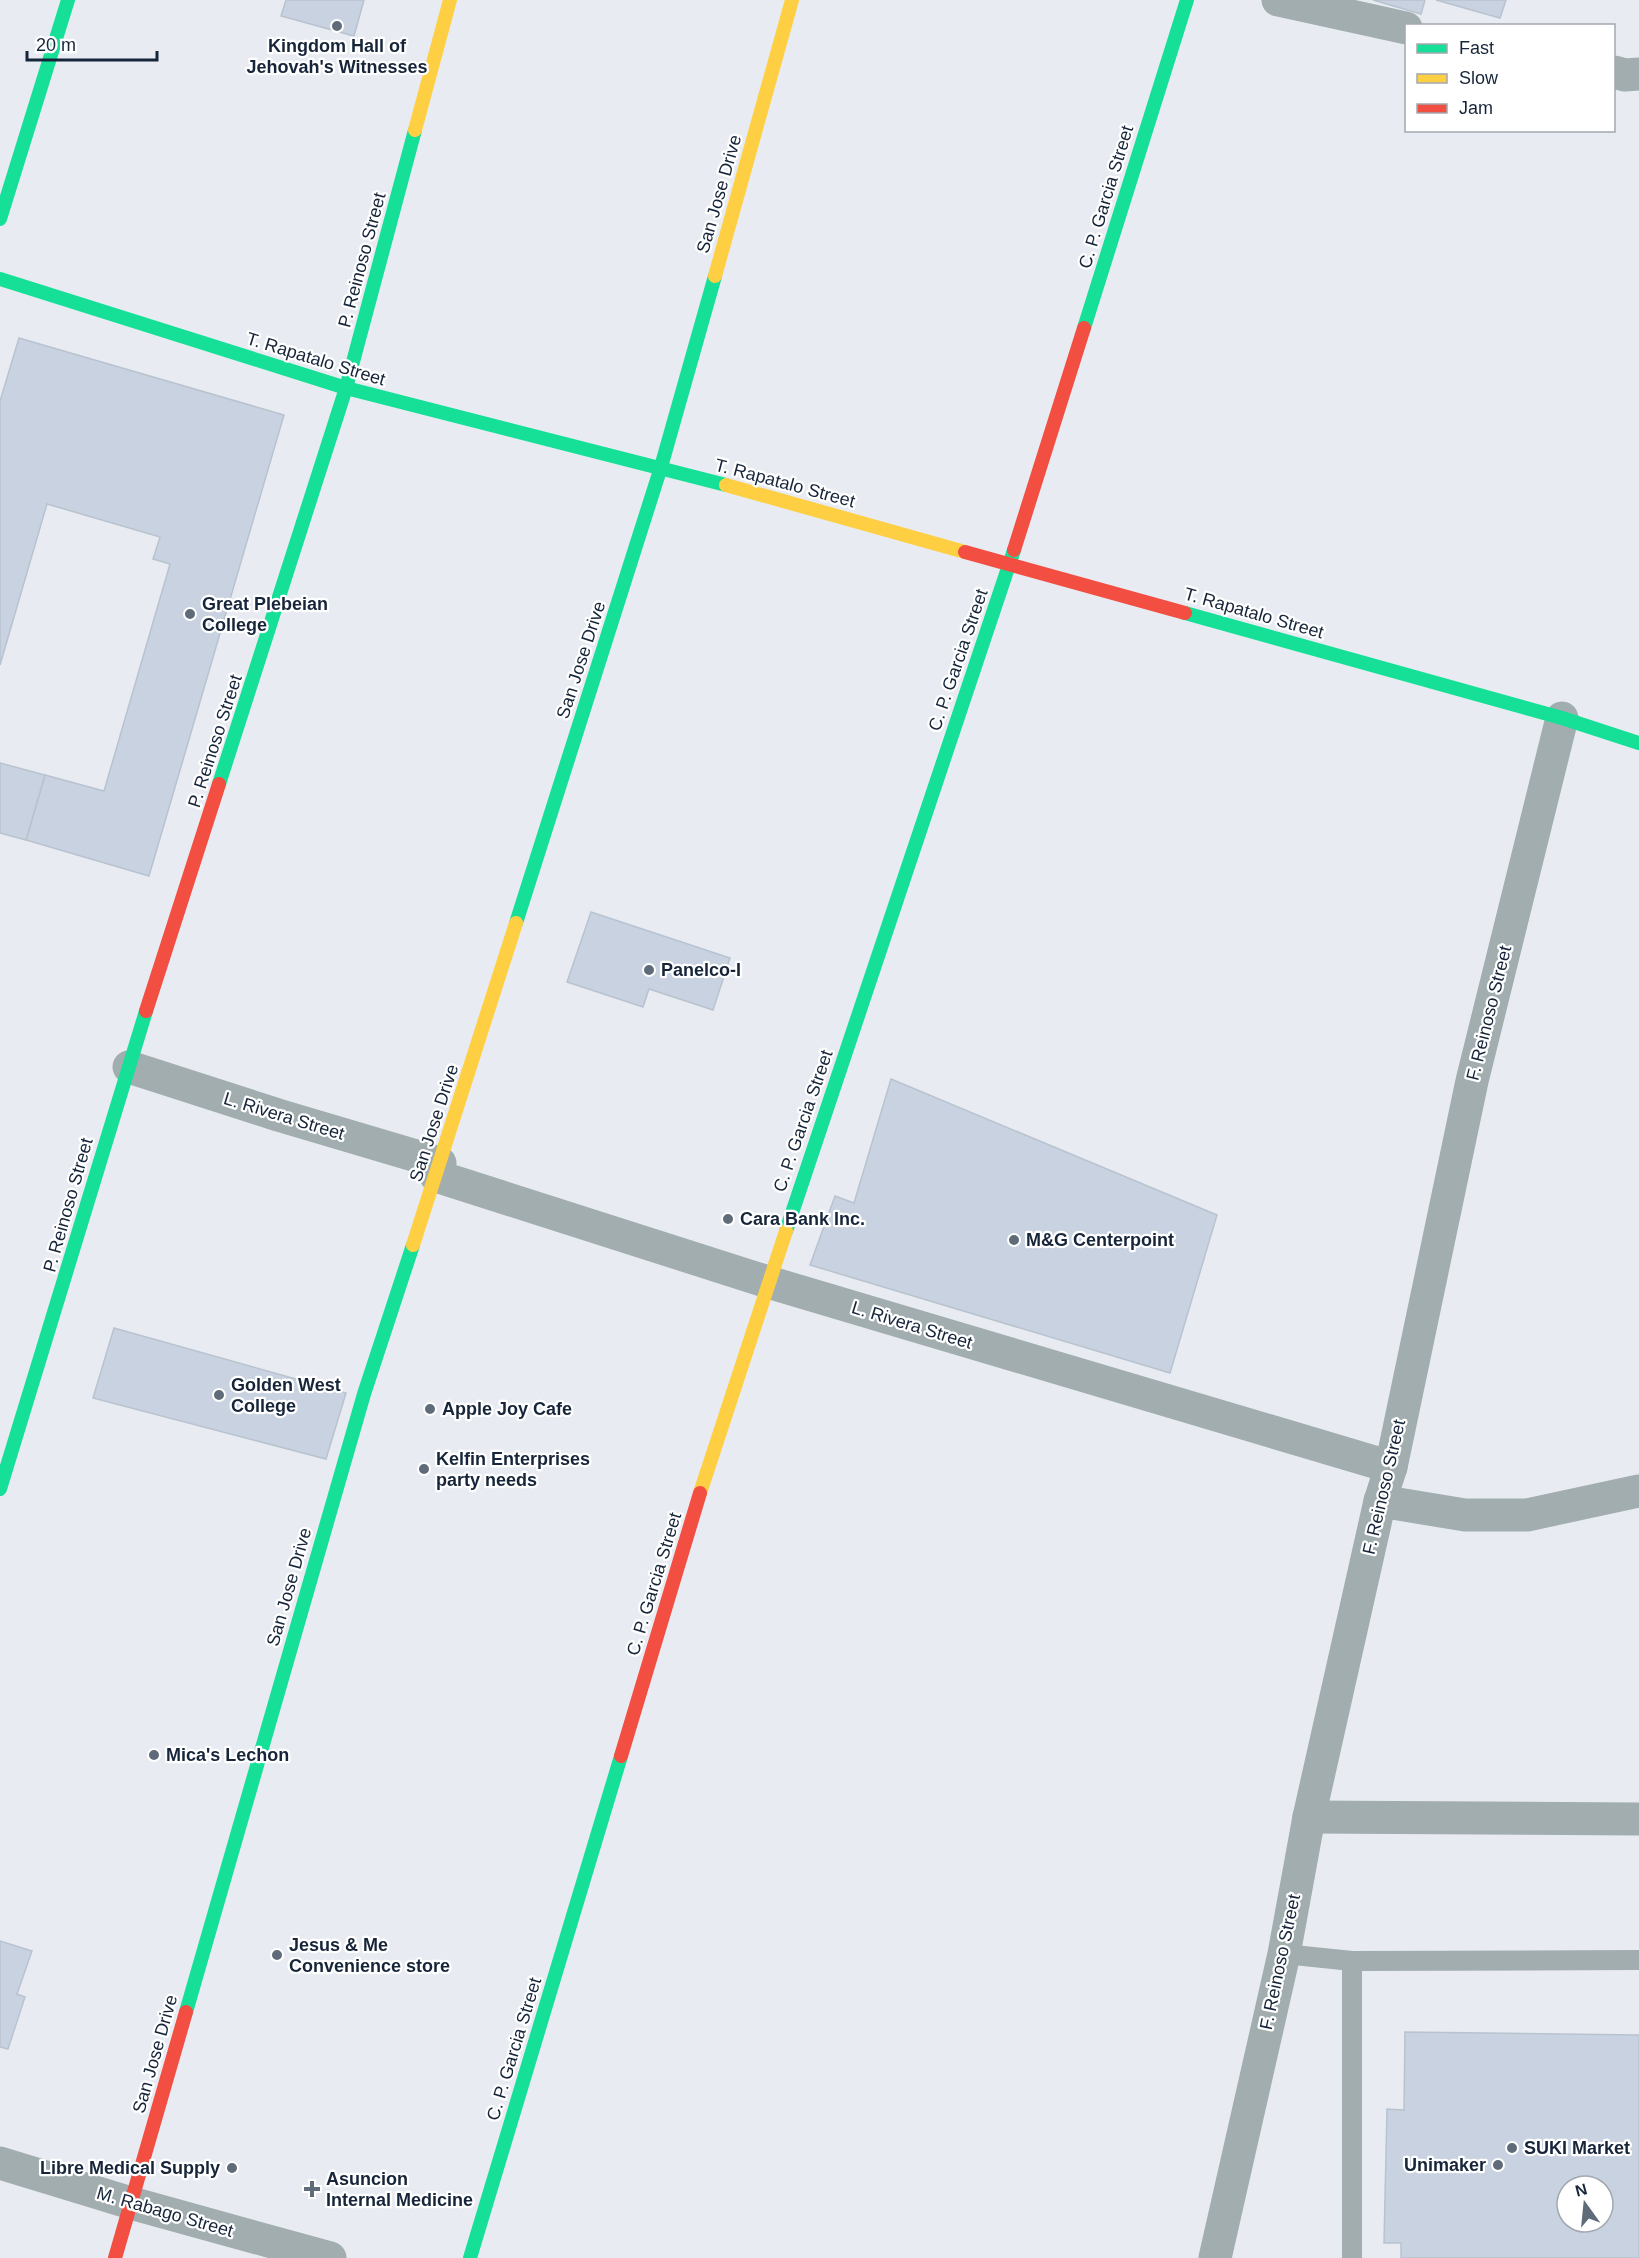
<svg xmlns="http://www.w3.org/2000/svg" width="1639" height="2258" viewBox="0 0 1639 2258" font-family="Arial,sans-serif">
<style>
.building{fill:#c8d2e0;stroke:#b9c3cf;stroke-width:1.5;fill-rule:evenodd}
.lines{fill:none;stroke-linecap:round;stroke-linejoin:round}
.lane{stroke:#a1adae;stroke-width:20}
.street{stroke:#a1adae;stroke-width:33}
.fast{stroke:#16e098;stroke-width:14}
.slow{stroke:#ffcf43;stroke-width:14}
.jam{stroke:#f24e42;stroke-width:14}
.poi-dot{fill:#606b7a;stroke:#fff;stroke-width:2}
.labels{text-anchor:middle;stroke-width:4.5;stroke-linejoin:round;paint-order:stroke}
.poi-label{font-size:18px;font-weight:bold;fill:#16253a;stroke:#fff;text-anchor:start}
.street-label{font-size:18px;fill:#16253a;stroke:#fff}
</style>
<rect width="100%" height="100%" fill="#e8ecf2"/>
<!-- building -->
<g class="building">
<path d="M286 0H364L354 36 281 16Z"/>
<path d="M1373 0H1425L1421 14Z"/>
<path d="M1436 0H1506L1500 18Z"/>
<path d="M19 338 284 415 149 876 26 840 45 775 104 791 170 564 153 559 160 537 47 504 0 665V401Z"/>
<path d="M0 763 45 775 26 840 0 833Z"/>
<path d="M591 912 730 958 713 1010 649 989 643 1007 567 982Z"/>
<path d="M891 1079 1217 1215 1170 1373 810 1265 835 1196 854 1203Z"/>
<path d="M114 1328 346 1393 326 1459 93 1398Z"/>
<path d="M0 1941 32 1951 17 1994 25 1997 8 2049 0 2047Z"/>
<path d="M1405 2032 1639 2035V2258H1401V2243H1384L1387 2109 1404 2110ZM1567 2186H1603V2222H1567Z"/>
</g>
<g class="lines">
<!-- lane -->
<g class="lane">
<path d="M1284 1954 1352 1961 1639 1960"/>
<path d="M1352 1961V2258"/>
</g>
<!-- street -->
<g class="street">
<path d="M1278 0 1406 28"/>
<path d="M1614 72 1625 75 1639 74"/>
<path d="M129 1067 278 1115 440 1163"/>
<path d="M436 1176 768 1282 1391 1467"/>
<path d="M1380 1501 1465 1515H1527L1639 1491"/>
<path d="M1309 1817 1639 1819"/>
<path d="M0 2163 131 2203 330 2258"/>
<path d="M1215 2258 1284 1954 1309 1817 1380 1501 1391 1467 1472 1081 1562 718"/>
</g>
<!-- fast -->
<g class="fast">
<path d="M0 219 68 0"/>
<path d="M0 279 346 388 726 485"/>
<path d="M1084 328 1187 0"/>
<path d="M1185 613 1562 718 1639 743"/>
<path d="M219 784 346 388 415 130"/>
<path d="M516 923 661 467 715 276"/>
<path d="M786 1231 1014 550"/>
<path d="M0 1489 146 1011"/>
<path d="M186 2012 364 1394 413 1245"/>
<path d="M470 2258 621 1756"/>
</g>
<!-- slow -->
<g class="slow">
<path d="M415 130 450 0"/>
<path d="M715 276 792 0"/>
<path d="M726 485 965 552"/>
<path d="M413 1245 516 923"/>
<path d="M700 1493 786 1231"/>
</g>
<!-- jam -->
<g class="jam">
<path d="M1014 550 1084 328"/>
<path d="M965 552 1185 613"/>
<path d="M146 1011 219 784"/>
<path d="M621 1756 700 1493"/>
<path d="M115 2258 186 2012"/>
</g>
</g>
<!-- markers -->
<g class="poi-dot">
<circle cx="337" cy="26" r="6"/>
<circle cx="190" cy="614" r="6"/>
<circle cx="649" cy="970" r="6"/>
<circle cx="728" cy="1219" r="6"/>
<circle cx="1014" cy="1240" r="6"/>
<circle cx="219" cy="1395" r="6"/>
<circle cx="430" cy="1409" r="6"/>
<circle cx="424" cy="1469" r="6"/>
<circle cx="154" cy="1755" r="6"/>
<circle cx="277" cy="1955" r="6"/>
<circle cx="1512" cy="2148" r="6"/>
<circle cx="1498" cy="2165" r="6"/>
<circle cx="232" cy="2168" r="6"/>
<path d="M309 2180h6v6h6v6h-6v6h-6v-6h-6v-6h6z"/>
</g>
<g class="labels">
<!-- poi labels -->
<g class="poi-label">
<text x="337" y="52" text-anchor="middle">Kingdom Hall of<tspan x="337" dy="21">Jehovah's Witnesses</tspan></text>
<text x="202" y="610">Great Plebeian<tspan x="202" dy="21">College</tspan></text>
<text x="661" y="976">Panelco-I</text>
<text x="740" y="1225">Cara Bank Inc.</text>
<text x="1026" y="1246">M&amp;G Centerpoint</text>
<text x="231" y="1391">Golden West<tspan x="231" dy="21">College</tspan></text>
<text x="442" y="1415">Apple Joy Cafe</text>
<text x="436" y="1465">Kelfin Enterprises<tspan x="436" dy="21">party needs</tspan></text>
<text x="166" y="1761">Mica's Lechon</text>
<text x="289" y="1951">Jesus &amp; Me<tspan x="289" dy="21">Convenience store</tspan></text>
<text x="1524" y="2154">SUKI Market</text>
<text x="1486" y="2171" text-anchor="end">Unimaker</text>
<text x="220" y="2174" text-anchor="end">Libre Medical Supply</text>
<text x="326" y="2185">Asuncion<tspan x="326" dy="21">Internal Medicine</tspan></text>
</g>
<!-- street labels -->
<g class="street-label">
<text transform="translate(719 194) rotate(-74)" y="6">San Jose Drive</text>
<text transform="translate(1106 197) rotate(-73)" y="6">C. P. Garcia Street</text>
<text transform="translate(362 260) rotate(-75)" y="6">P. Reinoso Street</text>
<text transform="translate(316 359) rotate(17)" y="6">T. Rapatalo Street</text>
<text transform="translate(785 483) rotate(15)" y="6">T. Rapatalo Street</text>
<text transform="translate(1254 613) rotate(16)" y="6">T. Rapatalo Street</text>
<text transform="translate(581 660) rotate(-72)" y="6">San Jose Drive</text>
<text transform="translate(958 660) rotate(-71)" y="6">C. P. Garcia Street</text>
<text transform="translate(215 741) rotate(-72)" y="6">P. Reinoso Street</text>
<text transform="translate(1489 1013) rotate(-76)" y="6">F. Reinoso Street</text>
<text transform="translate(284 1116) rotate(17)" y="6">L. Rivera Street</text>
<text transform="translate(803 1121) rotate(-71)" y="6">C. P. Garcia Street</text>
<text transform="translate(434 1123) rotate(-72)" y="6">San Jose Drive</text>
<text transform="translate(68 1205) rotate(-74)" y="6">P. Reinoso Street</text>
<text transform="translate(912 1325) rotate(17)" y="6">L. Rivera Street</text>
<text transform="translate(1384 1487) rotate(-77)" y="6">F. Reinoso Street</text>
<text transform="translate(654 1584) rotate(-73)" y="6">C. P. Garcia Street</text>
<text transform="translate(289 1587) rotate(-74)" y="6">San Jose Drive</text>
<text transform="translate(1280 1962) rotate(-78)" y="6">F. Reinoso Street</text>
<text transform="translate(514 2049) rotate(-73)" y="6">C. P. Garcia Street</text>
<text transform="translate(155 2054) rotate(-74)" y="6">San Jose Drive</text>
<text transform="translate(165 2212) rotate(16)" y="6">M. Rabago Street</text>
</g>
</g>
<!-- legend -->
<rect x="1405" y="24" width="210" height="108" fill="#ffffff" stroke="#a2a8b0" stroke-width="1.5"/>
<rect x="1417" y="44" width="30" height="9" fill="#16e098" stroke="#a2a8b0" stroke-width="1.5"/>
<text x="1459" y="54" font-size="18" fill="#16253a">Fast</text>
<rect x="1417" y="74" width="30" height="9" fill="#ffcf43" stroke="#a2a8b0" stroke-width="1.5"/>
<text x="1459" y="84" font-size="18" fill="#16253a">Slow</text>
<rect x="1417" y="104" width="30" height="9" fill="#f24e42" stroke="#a2a8b0" stroke-width="1.5"/>
<text x="1459" y="114" font-size="18" fill="#16253a">Jam</text>
<!-- north arrow -->
<g transform="translate(1585 2204) rotate(345)"><circle r="28" fill="#ffffff" stroke="#a2a8b0" stroke-width="1.5"/>
<path d="M0-4.5L10 22L0 15L-10 22Z" fill="#606b7a"/>
<text y="-9" font-size="16" font-weight="bold" text-anchor="middle" fill="#16253a">N</text>
</g>
<!-- scale -->
<path d="M27 51v9h130v-9" fill="none" stroke="#16253a" stroke-width="3"/>
<text x="36" y="51" font-size="18" fill="#16253a" stroke="#ffffff" stroke-width="4.5" paint-order="stroke">20 m</text>
</svg>
